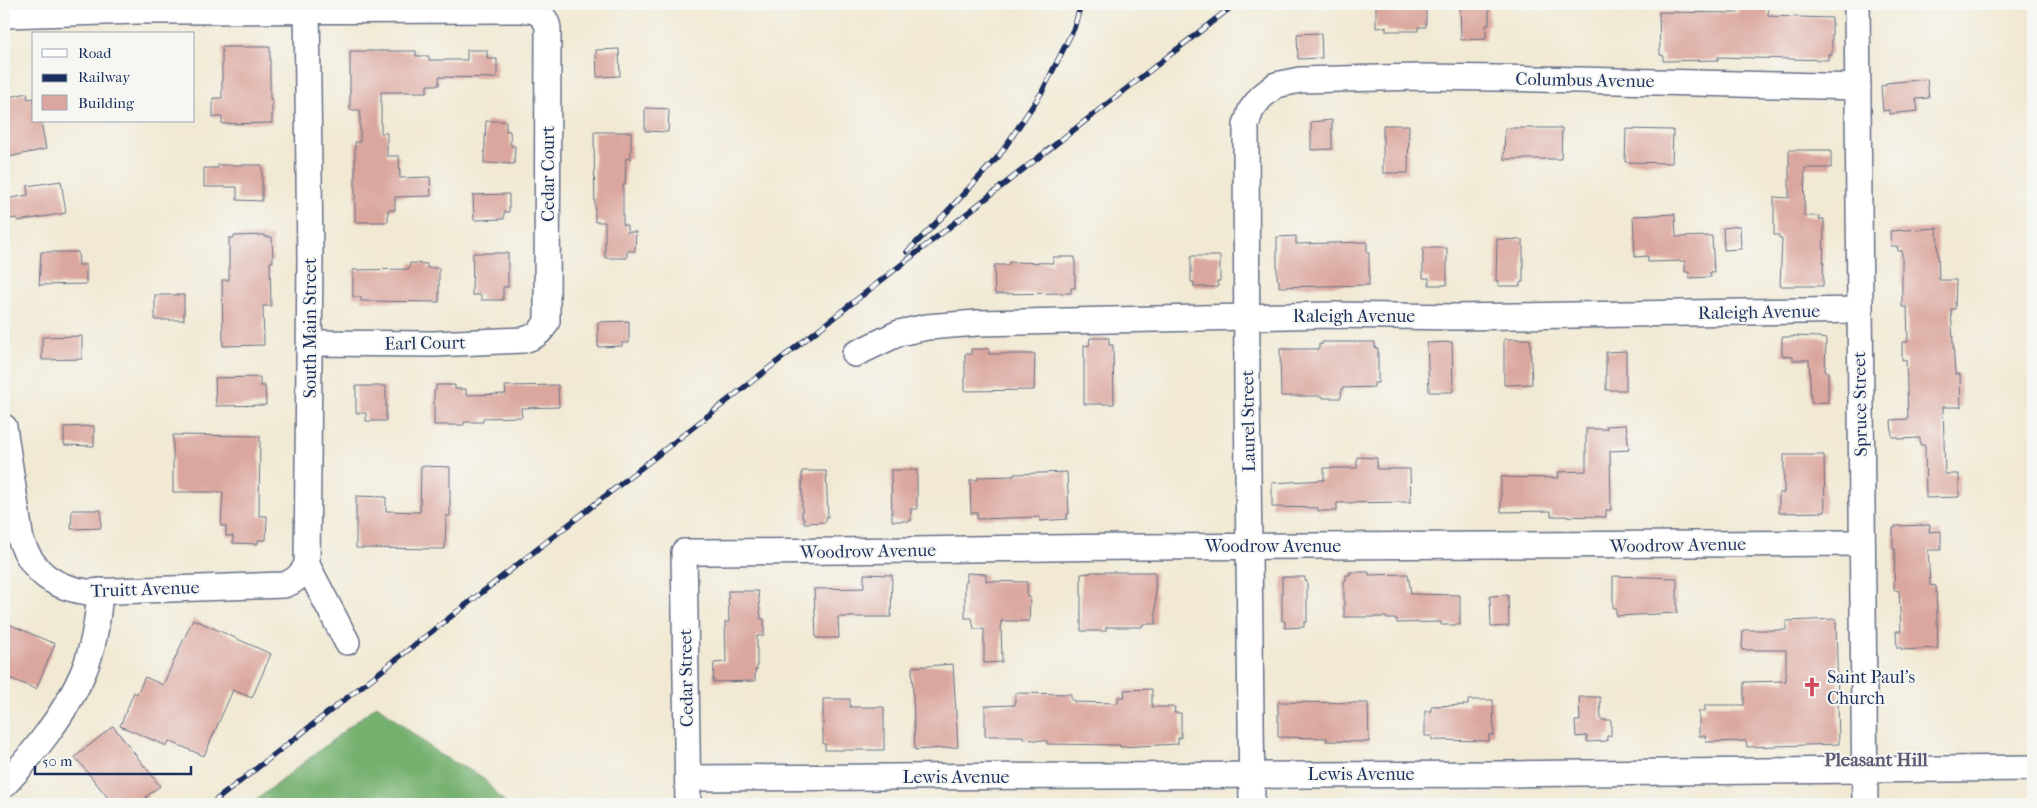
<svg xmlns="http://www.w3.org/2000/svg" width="2037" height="808" viewBox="0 0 2037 808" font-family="'IM FELL French Canon',serif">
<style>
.forest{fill:#74b06e;stroke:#487066}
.building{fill:#daa69d}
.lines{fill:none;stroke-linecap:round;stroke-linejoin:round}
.street-casing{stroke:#667087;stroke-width:28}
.street{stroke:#fff;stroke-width:25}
.rail-casing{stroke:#1b2f5e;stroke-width:5.5}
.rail{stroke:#f6f6f2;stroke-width:4;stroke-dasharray:11;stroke-linecap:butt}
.labels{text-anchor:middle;stroke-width:4;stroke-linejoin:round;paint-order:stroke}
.street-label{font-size:18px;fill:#1b2f5e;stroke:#f6f6f2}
.poi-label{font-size:18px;fill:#1b2f5e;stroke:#f6f6f2;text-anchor:start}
.neighbourhood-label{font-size:19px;font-weight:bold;fill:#5e5974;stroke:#f6f6f2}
</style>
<rect width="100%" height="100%" fill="#f6f6f2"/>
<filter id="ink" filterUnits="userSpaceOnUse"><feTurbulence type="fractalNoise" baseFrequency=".02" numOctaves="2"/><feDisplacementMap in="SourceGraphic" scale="10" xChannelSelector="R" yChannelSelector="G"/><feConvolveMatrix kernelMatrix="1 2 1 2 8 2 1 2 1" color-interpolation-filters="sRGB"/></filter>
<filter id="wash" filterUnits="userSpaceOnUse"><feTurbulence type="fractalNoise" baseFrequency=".0096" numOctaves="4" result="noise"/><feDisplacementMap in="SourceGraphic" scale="20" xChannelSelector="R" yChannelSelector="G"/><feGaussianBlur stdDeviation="1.12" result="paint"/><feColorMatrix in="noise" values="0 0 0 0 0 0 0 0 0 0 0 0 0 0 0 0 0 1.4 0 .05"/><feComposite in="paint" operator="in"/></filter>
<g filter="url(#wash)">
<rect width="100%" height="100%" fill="#f1e9d3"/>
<!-- forest -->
<path class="forest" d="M377 705 440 755 481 776 506 804H251Z"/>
<g id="blocks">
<!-- building -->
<g class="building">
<path d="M1376 4H1426V27H1418V31H1386V27L1376 28Z"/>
<path d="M1460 4H1489V25H1486V39L1461 40Z"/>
<path d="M1739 4H1769L1768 16 1832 18V54H1828V60L1718 57V60L1663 61V55H1660L1659 12 1738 13Z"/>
<path d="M1321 33 1322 58 1298 59 1297 34Z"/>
<path d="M222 47H270V99H272V123L222 124V117H213V98H222Z"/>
<path d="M619 49 620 76 597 77 596 50Z"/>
<path d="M467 50H487V59H497V78L439 77V85H427V92H381V133H387V156H399L400 178 430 177 431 196 395 197V210H388V222H355V142H360V110H350V51H416V56H429V60H467Z"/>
<path d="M1927 79 1929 98 1916 99 1918 111 1889 114V110L1883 111 1881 86 1886 85V83Z"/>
<path d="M27 93 28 99 34 98V121H41L46 149 4 158V102L10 101 9 97Z"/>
<path d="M645 108 669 109 668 132 645 131Z"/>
<path d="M1332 120V149L1311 150V122Z"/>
<path d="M486 121H506V131H510L511 146H515L514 164 484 163Z"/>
<path d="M1383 125H1409L1408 173H1383Z"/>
<path d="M1505 128H1562L1561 159H1504Z"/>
<path d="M1626 129 1673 130 1672 163 1625 162Z"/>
<path d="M594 132H631V159L626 158 625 185H623V225H627V232H636L635 251H627V258H605V222H595Z"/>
<path d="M1789 150H1831V168H1805L1804 216H1820L1819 219H1824L1823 286H1780L1782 238H1779V235H1774V197L1789 198Z"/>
<path d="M218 165H262V201L237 200V187H204V168H218Z"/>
<path d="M61 181 66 213 18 221 17 218 9 219 6 199 28 195 27 186Z"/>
<path d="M509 194V212H504V219L474 220 473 195Z"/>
<path d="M1675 214 1676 237 1712 236 1714 272H1710L1711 277 1689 278V272H1685V261L1648 262V256L1635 257 1633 216Z"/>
<path d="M1740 226 1741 249 1724 250 1723 228Z"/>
<path d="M1937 228 1939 280H1956L1955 309H1951L1955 374H1960L1961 407H1943L1945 474H1959V497L1926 498 1925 445H1920V438L1898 439V437H1892L1891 420 1908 419 1906 359 1902 360V342H1908L1907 307H1902V251H1898L1897 246H1891L1890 231Z"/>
<path d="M265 235V237H272L273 262H270L271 306H263L264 345 223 346 222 280H229V238H234V236Z"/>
<path d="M1296 236V244L1367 242V253H1369V285L1279 287V280L1277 279V237Z"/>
<path d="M1497 239 1523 240V282L1520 283V286H1498V281H1496Z"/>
<path d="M1423 248H1447V285H1429V278H1423Z"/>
<path d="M41 252H78L79 265H86V284L39 285Z"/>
<path d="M473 253H508V287H503V300H481V295H472Z"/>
<path d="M1191 256H1220V281H1217L1218 287H1194V282H1191Z"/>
<path d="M1053 257H1075V288H1071V293L995 294 994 265H1009V262L1053 263Z"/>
<path d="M410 263 427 264V268H439V302L364 301H361V297H353V270L409 269Z"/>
<rect x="155" y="295" width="29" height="25"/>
<path d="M629 321V343H622V346L598 347V322Z"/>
<path d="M82 336V359L42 360V337Z"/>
<path d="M1793 336 1820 337V338L1826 339 1825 372H1828V402L1811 403 1809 360H1793V357L1782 356V337H1793Z"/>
<path d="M1090 338H1109V345H1113L1114 404H1084V345L1089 346Z"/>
<path d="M1504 339H1530L1532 384 1504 385Z"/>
<path d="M1322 342H1375V348H1378V383H1374V387L1342 388 1341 398H1323V396H1281L1280 349H1319V344L1322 345Z"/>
<path d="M1452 342 1453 392H1429L1427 343Z"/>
<path d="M971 349H989V354H1035L1034 390 965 391V354H971Z"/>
<path d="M1626 351V390H1606V352Z"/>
<path d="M260 377V386H265L266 405 216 406 215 378Z"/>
<path d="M436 385H455V389H466V395L506 394 505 386 558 385 559 407 521 408 522 417 483 418V422H464V425H434V391L436 390Z"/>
<path d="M356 386H386V421H366V413H356Z"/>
<path d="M1626 425 1629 450 1610 451 1611 510H1606V517L1551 516V511L1501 512V477L1559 478 1558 472 1586 471V429H1607L1606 426Z"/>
<path d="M94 426V446L64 445V427Z"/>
<path d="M173 435 260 436 259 516H267L266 540H258V544L233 543V536H226V526H221L223 492H173Z"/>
<path d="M1784 455H1824L1825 512 1779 513V493H1784Z"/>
<path d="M1357 457 1377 458V469H1410L1411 502 1337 503V511H1318V508L1272 507V483L1324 480V468H1357Z"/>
<path d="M421 466 450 467V516H446L445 549 356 548V496L386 497V511L420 512Z"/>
<path d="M891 470H917V509H911V521H892Z"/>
<path d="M802 471H826L828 517H826V522L804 523V518H802Z"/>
<path d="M1067 472 1069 514H1067V519L1040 521V517L977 519V513H971L970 480H978V477L1014 476V474Z"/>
<path d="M72 510H101V528L71 529Z"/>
<path d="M1930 525 1929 532 1941 531V550H1928L1930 585 1936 586 1938 648 1902 650V648H1897L1896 631H1901L1899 591 1894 590 1895 549H1893V528H1895V526Z"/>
<path d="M1091 572H1155L1156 624H1143L1142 627H1106V631H1081V574L1091 573Z"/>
<path d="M1350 572H1369V575L1408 574 1411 594 1460 595V625H1441V622L1397 623V619H1387L1386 617H1344V581L1346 580V575H1350Z"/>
<path d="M967 573 986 574V581L1027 582V597H1030L1029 621H1001L1002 662 984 663V629H974L972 618H965V581L967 582Z"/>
<path d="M864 574 892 575 891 617H838L839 638H816L814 589 864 588Z"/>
<path d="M1613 576 1677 578V613L1616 616V608H1613Z"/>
<path d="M1282 577H1305V581H1307V622H1304V627L1285 628V621H1282Z"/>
<path d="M728 591H758L761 619H764V636H757V670H755V681L713 682 714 663 726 662 725 622H729Z"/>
<path d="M1508 595 1509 626 1491 627 1490 596Z"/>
<path d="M193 619 271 654 252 698 233 690 204 756 169 741 167 746 120 726 134 692 137 694 145 677 163 685Z"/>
<path d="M1836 619 1839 744 1747 747 1746 741 1706 742 1705 736H1699V711H1705V705H1744V682L1786 681V650H1742L1743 630H1786V621Z"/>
<path d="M4 622 55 644 36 689 4 676Z"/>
<path d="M953 664 958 747 915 750 912 667Z"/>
<path d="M1152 689V707H1175L1174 713H1181V738H1178V744L1120 747V745L1047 744V741L1023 739V736H985V706L1015 705V693L1071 694V700H1074V702L1118 703V697H1125L1124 690Z"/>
<path d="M1579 697H1600L1601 720H1611V736H1607V741L1587 742V736L1576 737 1575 721H1580Z"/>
<path d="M823 699H850V707H884V750H825V744H823Z"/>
<path d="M1468 700H1493L1494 735H1489V741L1432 740V736H1425V711H1431V706L1468 705Z"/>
<path d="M1278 702 1368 703 1369 742 1326 741 1327 738 1278 737Z"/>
<path d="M113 726 160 786 146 797 151 804H113L75 757Z"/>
</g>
</g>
</g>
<g filter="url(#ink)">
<use href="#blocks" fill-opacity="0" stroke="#667087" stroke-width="1"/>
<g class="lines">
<defs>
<g id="street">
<path d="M307 4 310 259 307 565 347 642"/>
<path d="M1857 4 1865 804"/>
<path d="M4 15 138 11 532 10C541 14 546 18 548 28L547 321C541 333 535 337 523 340L434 344 310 343"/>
<path d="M855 354 899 333 927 327 977 323 1332 315 1456 317 1859 310"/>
<path d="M4 427 21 541C34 573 53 587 87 592L284 585C296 581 301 575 307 565"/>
<path d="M689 778 1503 774 2033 768"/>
<path d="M4 785C32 756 67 711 83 673 94 648 98 619 100 591"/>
<path d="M688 804 684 552C836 552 988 548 1140 547 1381 545 1621 545 1862 543"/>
<path d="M1252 804 1247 388 1246 125 1251 110 1261 97 1276 85 1300 80 1420 77 1499 78 1858 87"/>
</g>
</defs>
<!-- street casing -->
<use href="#street" class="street-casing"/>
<!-- street -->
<use href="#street" class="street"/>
<defs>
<g id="rail">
<path d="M907 252 944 215 999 156 1042 92 1074 28 1081 4"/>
<path d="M211 804 1235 4"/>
</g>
</defs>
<!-- rail casing -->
<use href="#rail" class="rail-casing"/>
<!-- rail -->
<use href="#rail" class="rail"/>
</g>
</g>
<!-- icons -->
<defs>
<symbol id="church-bare" viewBox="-9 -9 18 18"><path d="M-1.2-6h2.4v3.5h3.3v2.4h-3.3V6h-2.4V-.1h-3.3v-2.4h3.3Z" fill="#d1495b" stroke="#f6f6f2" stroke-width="2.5" paint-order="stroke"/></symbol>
</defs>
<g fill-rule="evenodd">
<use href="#church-bare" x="1798" y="673" width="28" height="28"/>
</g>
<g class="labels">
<!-- street labels -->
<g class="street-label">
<text transform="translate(1585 80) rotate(1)" y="6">Columbus Avenue</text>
<text transform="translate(548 174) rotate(-90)" y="6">Cedar Court</text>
<text transform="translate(1759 312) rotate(-1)" y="6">Raleigh Avenue</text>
<text x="1354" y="322">Raleigh Avenue</text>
<text transform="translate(310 328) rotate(-90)" y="6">South Main Street</text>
<text transform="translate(425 343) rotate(-1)" y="6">Earl Court</text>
<text transform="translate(1860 404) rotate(-91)" y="6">Spruce Street</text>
<text transform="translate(1248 421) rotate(-91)" y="6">Laurel Street</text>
<text transform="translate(1678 545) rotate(-1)" y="6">Woodrow Avenue</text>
<text x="1273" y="552">Woodrow Avenue</text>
<text transform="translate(868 551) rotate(-1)" y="6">Woodrow Avenue</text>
<text transform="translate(145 589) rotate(-2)" y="6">Truitt Avenue</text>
<text transform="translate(686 678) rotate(-91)" y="6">Cedar Street</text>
<text x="1361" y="780">Lewis Avenue</text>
<text x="956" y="783">Lewis Avenue</text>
</g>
<!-- poi labels -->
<g class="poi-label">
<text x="1827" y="683">Saint Paul's<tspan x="1827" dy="21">Church</tspan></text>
</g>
<!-- neighbourhood labels -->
<g class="neighbourhood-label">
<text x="1876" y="766">Pleasant Hill</text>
</g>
</g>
<!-- margin -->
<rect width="2037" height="808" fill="none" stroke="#f6f6f2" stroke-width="20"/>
<!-- legend -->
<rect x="32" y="32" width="162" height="90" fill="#f6f6f2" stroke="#9ea6b7"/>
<rect x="42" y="49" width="25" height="8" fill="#ffffff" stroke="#9ea6b7"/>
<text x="78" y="58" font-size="15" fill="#1b2f5e">Road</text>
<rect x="42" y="74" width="25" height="8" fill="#1b2f5e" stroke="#9ea6b7"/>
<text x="78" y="82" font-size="15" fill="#1b2f5e">Railway</text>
<rect x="42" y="95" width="25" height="15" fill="#daa69d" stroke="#9ea6b7"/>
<text x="78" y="108" font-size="15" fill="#1b2f5e">Building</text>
<!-- scale -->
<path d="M35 766v8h156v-8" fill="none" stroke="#1b2f5e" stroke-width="2.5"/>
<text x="42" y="766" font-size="15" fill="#1b2f5e" stroke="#f6f6f2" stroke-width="4" paint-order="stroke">50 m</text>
</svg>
